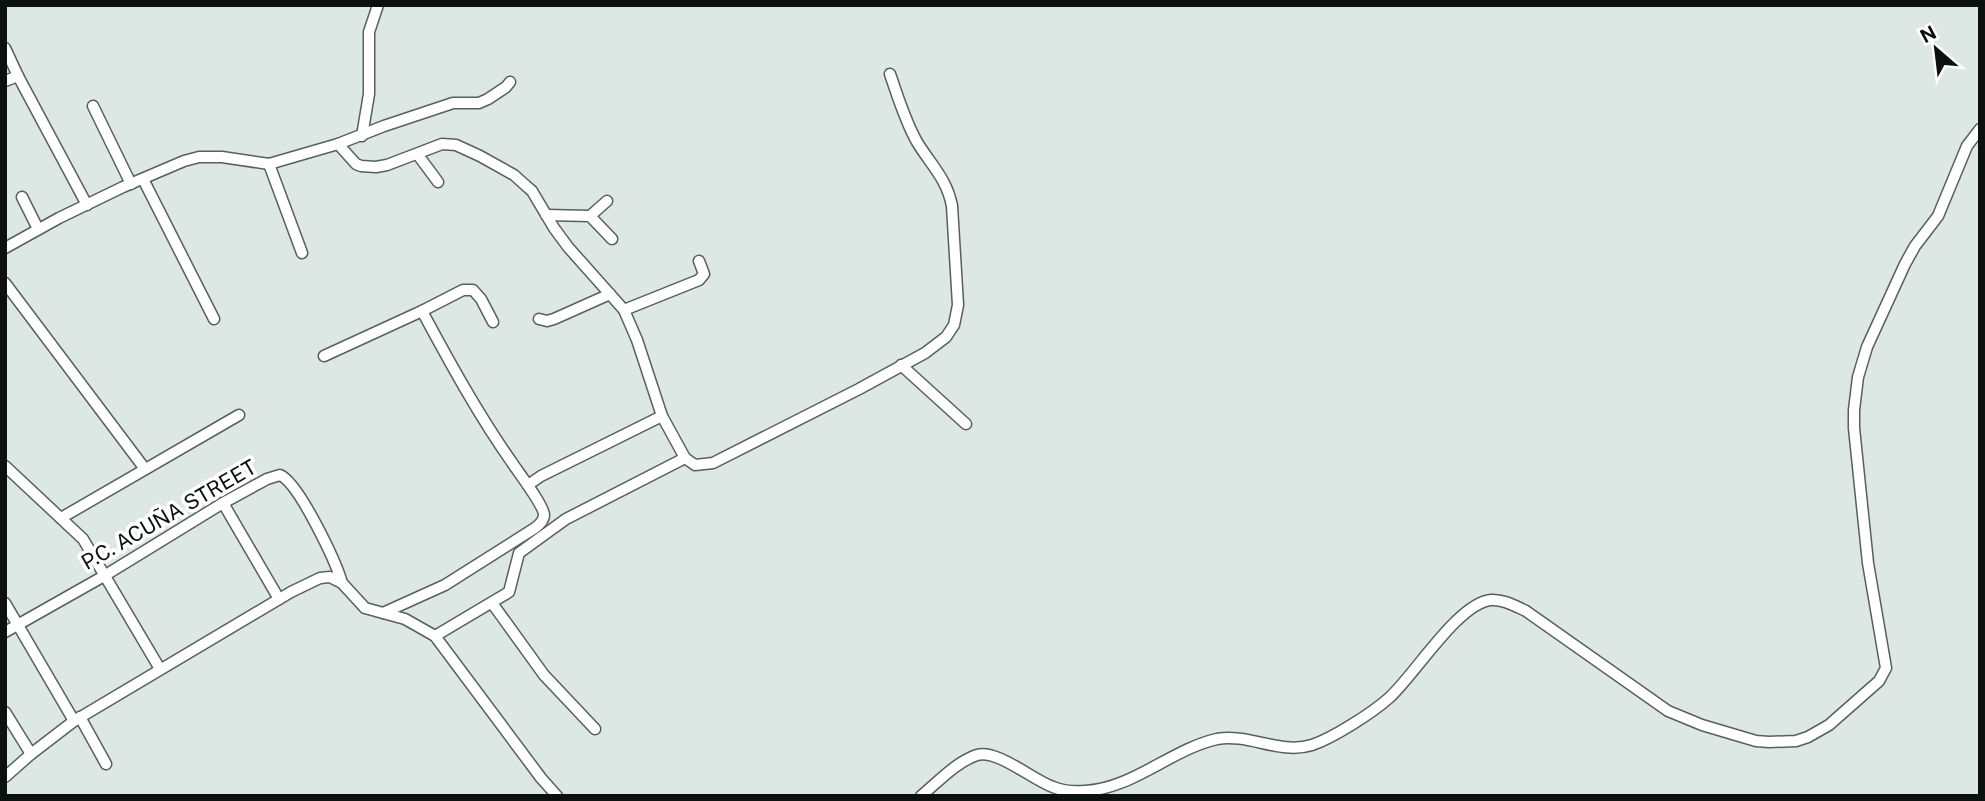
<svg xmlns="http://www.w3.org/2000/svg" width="1985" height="801" viewBox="0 0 1985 801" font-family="'Public Sans',sans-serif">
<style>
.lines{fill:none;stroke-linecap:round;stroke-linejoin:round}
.minor-casing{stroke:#57605c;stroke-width:13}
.minor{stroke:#fff;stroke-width:10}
.labels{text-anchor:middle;stroke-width:7;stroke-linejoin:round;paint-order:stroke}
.street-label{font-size:21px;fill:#0c100e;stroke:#fff}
</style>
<rect width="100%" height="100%" fill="#dde7e3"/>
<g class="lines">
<defs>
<g id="minor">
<path d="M5 48 18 76 87 205"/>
<path d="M5 81 18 76"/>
<path d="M93 106 131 184"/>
<path d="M362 136 369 94V32L378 5"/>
<path d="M338 144 356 164 361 166 376 167 387 165 442 144 456 145 480 156 514 175 524 184 532 191 554 228 568 247 624 310 637 340 662 416 685 458"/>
<path d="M418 155 438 182"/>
<path d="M269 164 302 253"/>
<path d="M143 179 214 319"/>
<path d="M22 197 38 229"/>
<path d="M546 215 590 216 612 239"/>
<path d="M590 216 607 201"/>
<path d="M5 248 59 218 123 187 184 161 199 157H222L269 164 338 144 384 126 453 103H479L488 99 506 87 510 82"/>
<path d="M5 283 145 469"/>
<path d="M624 310 699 280 704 274 699 261"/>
<path d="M422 311 463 290H473L481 299 493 322"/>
<path d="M539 319 547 321 554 319 610 294"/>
<path d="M324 356 422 311C450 363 479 416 513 464 519 473 544 506 544 515 544 520 539 525 535 528L445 585 383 613"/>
<path d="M901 365 966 424"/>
<path d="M5 466 83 539 160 669"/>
<path d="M528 485 541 476 662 416"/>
<path d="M223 503 279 599"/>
<path d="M61 518 239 415"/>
<path d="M5 603 74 721"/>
<path d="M492 603 544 675 595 729"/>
<path d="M5 632 104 576 223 503 267 479 280 475C299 483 336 562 342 583"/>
<path d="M435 636 509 592 519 553 566 519 685 458 695 465 713 463 859 389 925 353 946 337 954 325 958 305 952 206C947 179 931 165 917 142 905 121 898 97 890 74"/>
<path d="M5 712 31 754"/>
<path d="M80 717 106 764"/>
<path d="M5 777 31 754 74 721 291 592 320 578 330 577 342 583 365 608 405 619 435 636 541 778 557 796"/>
<path d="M921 796C938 782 956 762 977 755 997 749 1033 780 1053 787 1063 791 1074 792 1085 791 1132 789 1172 749 1217 739 1249 733 1280 755 1312 745 1333 738 1372 713 1389 698 1414 676 1458 603 1491 600 1503 599 1515 606 1526 611L1668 711 1702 725 1756 741 1769 742 1796 741 1808 737 1829 725 1879 681 1886 668 1868 563 1854 428V410L1858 377 1867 347 1905 264 1915 246 1938 216 1967 146 1980 129"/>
</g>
</defs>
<!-- minor casing -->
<use href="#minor" class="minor-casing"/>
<!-- minor -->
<use href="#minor" class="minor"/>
</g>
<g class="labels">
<!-- street labels -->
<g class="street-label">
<text transform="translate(169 515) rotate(-30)" y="7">P.C. ACUÑA STREET</text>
</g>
</g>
<!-- border -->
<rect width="1985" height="801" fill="none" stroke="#0c100e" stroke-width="14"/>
<!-- north arrow -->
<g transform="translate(1936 49) rotate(332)" stroke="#ffffff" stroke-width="5" paint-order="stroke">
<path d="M0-5L12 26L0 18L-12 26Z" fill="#0c100e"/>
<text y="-10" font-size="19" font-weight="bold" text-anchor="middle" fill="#0c100e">N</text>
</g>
</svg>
